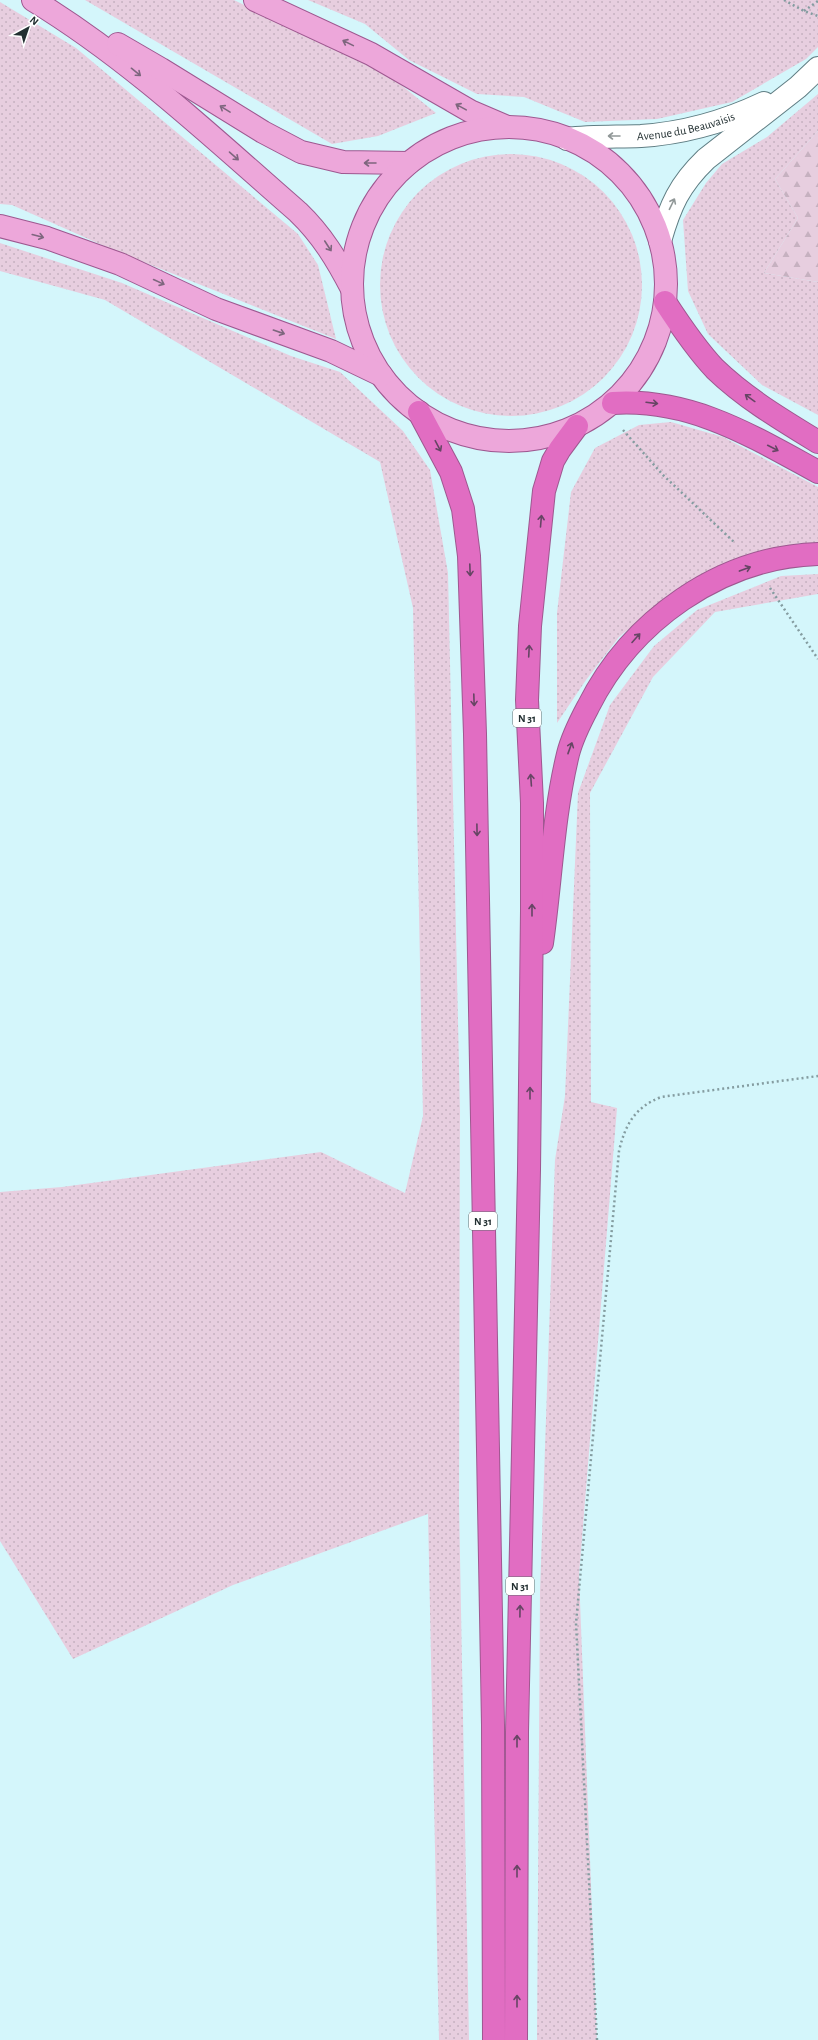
<svg xmlns="http://www.w3.org/2000/svg" width="818" height="2040" viewBox="0 0 818 2040" font-family="'Alegreya Sans',sans-serif">
<style>
.grass{fill:url(#grass-dots)}
.forest{fill:url(#forest-firs)}
.lines{fill:none;stroke-linecap:round;stroke-linejoin:round}
.minor-casing{stroke:#5f7d83;stroke-width:24}
.major-casing{stroke:#9e5890;stroke-width:24}
.highway-casing{stroke:#9e5890;stroke-width:24}
.path{stroke:#849ca0;stroke-width:2.5;stroke-dasharray:2 3;stroke-linecap:butt}
.minor{stroke:#fff;stroke-width:22}
.major{stroke:#eda7da;stroke-width:22}
.highway{stroke:#e16dc2;stroke-width:22}
.oneway{stroke:#7e667e}
.oneway2{stroke:#919898}
.oneway3{stroke:#664564}
.labels{text-anchor:middle;stroke-width:3;stroke-linejoin:round;paint-order:stroke}
.shield{fill:#fff;stroke:#656e70;stroke-width:1}
.shield-label{font-size:11px;font-weight:bold;fill:#233032}
.street-label{font-size:12px;fill:#233032;stroke:#fff}
</style>
<defs>
<pattern id="grass-dots" width="8" height="8" patternUnits="userSpaceOnUse"><rect width="8" height="8" fill="#e7cedf"/><path d="M2 2h.1M6 6h.1" fill="none" stroke="#c6b1c0" stroke-width="1.8" stroke-linecap="round"/></pattern>
<pattern id="forest-firs" width="22" height="20" patternUnits="userSpaceOnUse"><rect width="22" height="20" fill="#e7cedf"/><path d="M5 1l3.5 6h-7zM16 11l3.5 6h-7z" fill="#c6b1c0"/></pattern>
</defs>
<rect width="100%" height="100%" fill="#d4f6fb"/>
<!-- grass -->
<g class="grass">
<path d="M85 0H234L391 77 436 113 378 136 332 144Z"/>
<path d="M308 0H818V47L806 59 732 102 657 119 585 122 524 97 477 94 409 60 365 24Z"/>
<path d="M0 2 76 48 298 234 318 265 336 339 111 249 12 205 0 204Z"/>
<path d="M818 94V131L775 179 798 218 764 273 818 282V415L762 385 708 334 688 291 683 220 706 183 722 164 767 137Z"/>
<circle cx="511" cy="285" r="131"/>
<path d="M0 243 122 283 291 356 340 372 403 431 430 470 448 573 460 1111 459 1503 469 2040H439L428 1514 233 1585 73 1659 0 1541V1192L62 1187 321 1152 405 1193 423 1116 413 608 380 462 105 300 0 271Z"/>
<path d="M671 422 723 437 818 487V543H800L742 557 694 580 663 601 619 637 586 680 557 723V613L571 492 595 448 639 425Z"/>
<path d="M818 574V594L715 612 653 677 590 793 591 1102 617 1108 579 1575 597 2040H537L540 1591 555 1160 565 1096 578 793 610 705 654 646 697 610 781 576Z"/>
</g>
<!-- forest -->
<path class="forest" d="M818 131V282L764 273 798 218 775 179Z"/>
<g class="lines">
<defs>
<g id="minor">
<path id="s1" d="M567 139C592 136 616 137 641 136 685 133 724 122 764 103"/>
<path d="M660 241C670 206 679 185 706 159L798 87 818 68"/>
</g>
<g id="major">
<path d="M33 0C130 59 213 138 298 212 322 235 337 260 352 289"/>
<path d="M255 0 371 54 470 111 505 126"/>
<path d="M118 44 161 69 263 132 301 152 343 162 409 163"/>
<circle cx="509" cy="284" r="157"/>
<path d="M0 226 47 238 120 264 216 309 331 351 381 375"/>
</g>
<g id="highway">
<path d="M665 302C680 325 696 349 715 369 745 398 782 420 818 442"/>
<path d="M613 403C691 398 752 436 818 472"/>
<path d="M419 412 451 472 463 509 469 556 475 734 493 1725 494 2040"/>
<path d="M542 943C551 880 553 816 568 754 572 738 580 722 588 707 631 621 720 557 818 554"/>
<path d="M516 2040 517 1732 529 1170 532 911V803L527 700 530 626 544 491 553 461 560 449 577 426"/>
</g>
</defs>
<!-- minor casing -->
<use href="#minor" class="minor-casing"/>
<!-- major casing -->
<use href="#major" class="major-casing"/>
<!-- highway casing -->
<use href="#highway" class="highway-casing"/>
<!-- path -->
<g class="path">
<path d="M784 0 804 11 818 16"/>
<path d="M804 11 818 1"/>
<path d="M623 430 663 475 735 543"/>
<path d="M770 588 818 659"/>
<path d="M597 2040 576 1623 619 1151C625 1125 635 1107 661 1097L818 1076"/>
</g>
<!-- minor -->
<use href="#minor" class="minor"/>
<!-- major -->
<use href="#major" class="major"/>
<!-- highway -->
<use href="#highway" class="highway"/>
</g>
<!-- one-way arrows -->
<defs><path id="oneway-shaft" d="M-6 0H5M1.5-3L5.5 0L1.5 3" fill="none" stroke-width="1.6" stroke-linecap="round" stroke-linejoin="round"/></defs>
<g class="oneway">
<use href="#oneway-shaft" transform="translate(348 43) rotate(-154)"/>
<use href="#oneway-shaft" transform="translate(136 72) rotate(39)"/>
<use href="#oneway-shaft" transform="translate(461 107) rotate(-151)"/>
<use href="#oneway-shaft" transform="translate(225 109) rotate(-148)"/>
<use href="#oneway-shaft" transform="translate(234 156) rotate(41)"/>
<use href="#oneway-shaft" transform="translate(370 163) rotate(-180)"/>
<use href="#oneway-shaft" transform="translate(38 236) rotate(15)"/>
<use href="#oneway-shaft" transform="translate(328 246) rotate(57)"/>
<use href="#oneway-shaft" transform="translate(159 282) rotate(25)"/>
<use href="#oneway-shaft" transform="translate(279 332) rotate(19)"/>
</g>
<g class="oneway2">
<use href="#oneway-shaft" transform="translate(614 136) rotate(-180)"/>
<use href="#oneway-shaft" transform="translate(672 204) rotate(-64)"/>
</g>
<g class="oneway3">
<use href="#oneway-shaft" transform="translate(750 398) rotate(-144)"/>
<use href="#oneway-shaft" transform="translate(652 403) rotate(7)"/>
<use href="#oneway-shaft" transform="translate(438 446) rotate(62)"/>
<use href="#oneway-shaft" transform="translate(773 448) rotate(27)"/>
<use href="#oneway-shaft" transform="translate(541 521) rotate(-85)"/>
<use href="#oneway-shaft" transform="translate(745 569) rotate(-20)"/>
<use href="#oneway-shaft" transform="translate(470 570) rotate(88)"/>
<use href="#oneway-shaft" transform="translate(636 638) rotate(-48)"/>
<use href="#oneway-shaft" transform="translate(529 651) rotate(-87)"/>
<use href="#oneway-shaft" transform="translate(474 700) rotate(88)"/>
<use href="#oneway-shaft" transform="translate(570 748) rotate(-70)"/>
<use href="#oneway-shaft" transform="translate(531 780) rotate(-94)"/>
<use href="#oneway-shaft" transform="translate(477 830) rotate(89)"/>
<use href="#oneway-shaft" transform="translate(532 910) rotate(-90)"/>
<use href="#oneway-shaft" transform="translate(530 1093) rotate(-90)"/>
<use href="#oneway-shaft" transform="translate(520 1611) rotate(-89)"/>
<use href="#oneway-shaft" transform="translate(517 1741) rotate(-90)"/>
<use href="#oneway-shaft" transform="translate(517 1871) rotate(-90)"/>
<use href="#oneway-shaft" transform="translate(517 2001) rotate(-90)"/>
</g>
<g class="labels">
<!-- shield labels -->
<g class="shield">
<rect x="513" y="709" width="28" height="18" rx="3"/>
<rect x="469" y="1212" width="28" height="18" rx="3"/>
<rect x="506" y="1577" width="28" height="18" rx="3"/>
</g>
<g class="shield-label">
<text x="527" y="722">N 31</text>
<text x="483" y="1225">N 31</text>
<text x="520" y="1590">N 31</text>
</g>
<!-- street labels -->
<g class="street-label">
<text dy="4" stroke="none"><textPath href="#s1" startOffset="120">Avenue du Beauvaisis</textPath></text>
</g>
</g>
<!-- north arrow -->
<g transform="translate(28 28) rotate(40)" stroke="#ffffff" stroke-width="3" paint-order="stroke">
<path d="M0-3L7 15L0 10L-7 15Z" fill="#233032"/>
<text y="-6" font-size="11" font-weight="bold" text-anchor="middle" fill="#233032">N</text>
</g>
</svg>
